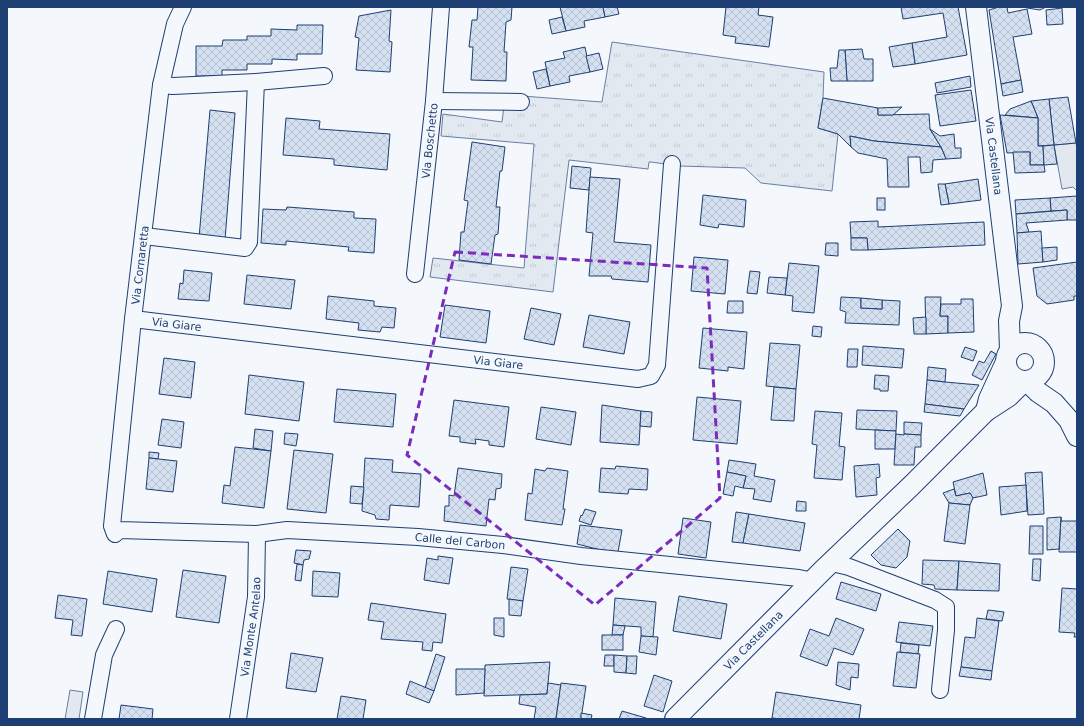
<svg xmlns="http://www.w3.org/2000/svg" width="1084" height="726" viewBox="0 0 1084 726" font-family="'DejaVu Sans',sans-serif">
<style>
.grass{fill:url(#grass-tufts);stroke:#687fa3}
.parking{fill:#e3e8f0;stroke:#687fa3}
.building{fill:url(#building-cross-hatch);stroke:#1d3f73}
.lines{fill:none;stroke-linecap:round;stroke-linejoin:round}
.minor-casing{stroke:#1d3f73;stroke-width:18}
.tertiary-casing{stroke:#1d3f73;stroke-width:22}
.minor{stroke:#f4f7fb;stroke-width:16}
.tertiary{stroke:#f4f7fb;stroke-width:20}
.marked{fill:none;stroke:#7b2cbf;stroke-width:3;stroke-dasharray:8 5;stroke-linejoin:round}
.labels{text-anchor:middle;stroke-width:3;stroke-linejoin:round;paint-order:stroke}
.street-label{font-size:11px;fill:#1d3f73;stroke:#f4f7fb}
</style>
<defs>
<pattern id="grass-tufts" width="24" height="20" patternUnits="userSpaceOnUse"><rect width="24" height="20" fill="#e3e9f0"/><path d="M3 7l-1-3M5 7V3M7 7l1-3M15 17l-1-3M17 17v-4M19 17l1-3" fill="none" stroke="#c2c9d1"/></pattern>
<pattern id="building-cross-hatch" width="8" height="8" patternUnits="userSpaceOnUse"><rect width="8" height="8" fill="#d5e0f0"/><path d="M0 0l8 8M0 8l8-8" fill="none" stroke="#b6c1d1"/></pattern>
</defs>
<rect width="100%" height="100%" fill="#f4f7fb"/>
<!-- grass -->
<path class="grass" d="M612 42 824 72 823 98 818 128 838 134 832 191 761 183 745 168 680 166 651 162H649L648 169 569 160 553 292 430 277 433 258 524 268 534 144 441 136 443 114 502 122 504 106 522 96 602 102Z"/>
<!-- parking -->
<g class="parking">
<path d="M1076 143 1077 150V191L1073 187 1062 189 1054 145Z"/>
<path d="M70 690 83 692 79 719H65Z"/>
</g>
<!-- building -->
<g class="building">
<path d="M478 7H512L511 20 506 22 504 52H507L506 81 471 80 473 47H469L472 20H477Z"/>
<path d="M560 7H603L605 17 584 21 585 27 566 31Z"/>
<path d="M603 7H617L619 14 605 17Z"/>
<path d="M726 7H759L758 15 773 17 769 47 735 43 736 37 723 35Z"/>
<path d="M901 7H958L967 55 915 64 912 43 947 37 943 13 903 19Z"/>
<path d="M999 7H1007L1008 13 1027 9 1032 34 1013 37 1021 80 1001 84 989 10Z"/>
<path d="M1027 7H1046L1040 10 1027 8Z"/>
<path d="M1062 8 1063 24 1047 25 1046 10Z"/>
<path d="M391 10 389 41 392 42 390 72 356 70 359 38 355 37 359 16Z"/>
<path d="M562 17 566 31 552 34 549 20Z"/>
<path d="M297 25H323L322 54H297V60L272 59V64H247V70H222V76H196V46H222L223 40H247V36H271V29L297 30Z"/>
<path d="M912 43 915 64 893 67 889 47Z"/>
<path d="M585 47 590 72 569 76 570 82 550 86 545 62 565 58 563 52Z"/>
<path d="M862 49 864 59H873V81H847L845 50Z"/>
<path d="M839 50H845L847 81H831L830 68H837Z"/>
<path d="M599 53 603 69 590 72 586 56Z"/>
<path d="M546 69 550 86 537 89 533 72Z"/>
<path d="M970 76 971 87 937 93 935 83Z"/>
<path d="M1021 80 1023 92 1003 96 1001 84Z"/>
<path d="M971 90 976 121 940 126 935 95Z"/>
<path d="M1068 97 1076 143 1054 145 1049 99Z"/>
<path d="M823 98 878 108V115L929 114 930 129 941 147 874 141 850 136 851 147 838 134 818 128Z"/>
<path d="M1049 99 1054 145 1038 146V118L1031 101Z"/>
<path d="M1031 101 1038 118 1005 115 1010 109Z"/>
<path d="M902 107 893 115H878V108Z"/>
<path d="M210 110 235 113 225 240 199 238Z"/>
<path d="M1000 115 1038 118V146H1043L1044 165H1030V152L1007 153Z"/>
<path d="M286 118 320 121 319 129 390 134 387 170 334 165V159L283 155Z"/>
<path d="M930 129 940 136 954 134 955 148H961V158L946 159 941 147Z"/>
<path d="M850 136 874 141 941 147 946 159 933 160 932 172 921 173 920 157H908L909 187H888L887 159 858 153 851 147Z"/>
<path d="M472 142 505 147 502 171H500L496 207H500L498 234 495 235 491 264 459 260 461 232H464L468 201 464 200Z"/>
<path d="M1054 145 1057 164 1044 165 1043 146Z"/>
<path d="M1013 152H1030V165H1044L1045 172 1015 173Z"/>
<path d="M572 166 591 168 589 190 570 188Z"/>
<path d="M590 177 620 179 614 242 651 245 648 282 612 279 611 276H589L593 233 586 232Z"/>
<path d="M978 179 981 200 949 204 945 184Z"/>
<path d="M938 184H945L949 204 941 205Z"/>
<path d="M703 195 746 200 744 227 719 224 718 228 700 225Z"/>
<path d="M1077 196V220H1067V210L1051 211 1050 198Z"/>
<rect x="877" y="198" width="8" height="12"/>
<path d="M1050 198 1051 211 1016 214 1015 200Z"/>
<path d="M287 207 354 212V218L376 219 374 253 348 251 349 247 286 241V245L261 243 263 209 286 210Z"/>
<path d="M1067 210V220L1026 223 1029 232 1017 233 1016 214Z"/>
<path d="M878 221V227L984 222 985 245 868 250 867 238H851L850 222Z"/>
<path d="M1041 231 1043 262 1018 264 1017 233Z"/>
<path d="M851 238H867L868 250H851Z"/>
<path d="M826 243H838V256L825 255Z"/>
<path d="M1057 247V260L1043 262 1042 248Z"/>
<path d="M694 257 728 260 725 294 691 291Z"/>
<path d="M1077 262V296H1074V300L1047 304 1037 296 1033 268Z"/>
<path d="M789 263 819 266 814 313 792 311 793 296 785 295Z"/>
<path d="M184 270 212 273 209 301 178 299 180 283 183 284Z"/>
<path d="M750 271 760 272 757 294 747 293Z"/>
<path d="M247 275 295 280 291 309 244 304Z"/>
<path d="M769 277 787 278 785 295 767 293Z"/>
<path d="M328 296 374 301V306L396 308 394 328 382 327 380 332 358 330 359 323 326 319Z"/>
<path d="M841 297 861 298V308L882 309V300L900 301 899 325 845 323 846 312 840 310Z"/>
<path d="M925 297H941L940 316H948V333L926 334Z"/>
<path d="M861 298 882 300V309L861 308Z"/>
<path d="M961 299H973L974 332 948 333V316H940L941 304H961Z"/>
<path d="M728 301H743V313H727Z"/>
<path d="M445 305 490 311 486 343 440 337Z"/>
<path d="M531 308 561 314 554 345 524 339Z"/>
<path d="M589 315 630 322 624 354 583 347Z"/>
<path d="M926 317V334H914L913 318Z"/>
<path d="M813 326 822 327 821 337 812 336Z"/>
<path d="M703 328 747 332 744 369 728 367V371L699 368Z"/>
<path d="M770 343 800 345 796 389 766 386Z"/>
<path d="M863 346 904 349 902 368 862 365Z"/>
<path d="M965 347 977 351 973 361 961 357Z"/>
<path d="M848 349H858L857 367H847Z"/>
<path d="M991 351 996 354 982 380 972 375 979 361 984 363Z"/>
<path d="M164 358 195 362 191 398 159 394Z"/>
<path d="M928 367 946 369 945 382 927 380Z"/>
<path d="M249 375 304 382 299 421 245 414Z"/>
<path d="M875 375 889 376 888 391H880V389H874Z"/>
<path d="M927 380 945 382 979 385 964 409 925 404Z"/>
<path d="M774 387 796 389 794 421 771 420Z"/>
<path d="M337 389 396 394 393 427 334 422Z"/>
<path d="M697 397 741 401 737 444 693 440Z"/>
<path d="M454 400 509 407 504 447 489 445V441L475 439 476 444 460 442V437L449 436Z"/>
<path d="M925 404 964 409 960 416 924 412Z"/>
<path d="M602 405 641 411 639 445 600 442Z"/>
<path d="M541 407 576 412 571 445 536 439Z"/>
<path d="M857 410 897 411 896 431 856 429Z"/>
<path d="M641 411 652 412 651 427 640 426Z"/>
<path d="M815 411 842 413 839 446 845 447 842 480 814 478 817 445 812 444Z"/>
<path d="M162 419 184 422 181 448 158 445Z"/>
<path d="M904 422 922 423 921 435 904 434Z"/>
<path d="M255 429 273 431 271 451 253 448Z"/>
<path d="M875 430 896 431 895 449H875Z"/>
<path d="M285 433 298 434 296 446 284 444Z"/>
<path d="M896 434 904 435V434L921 435V447H915L914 465H894Z"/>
<path d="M235 447 271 451 264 508 222 503 224 485 230 486Z"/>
<path d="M294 450 333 454 326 513 287 509Z"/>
<path d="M149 452 159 453 158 459 149 458Z"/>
<path d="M149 458 177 461 173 492 146 489Z"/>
<path d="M365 458 393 460 392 472 421 474 419 507 390 505 389 520 376 519 375 515 362 511Z"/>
<path d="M729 460 756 464 754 476 775 480 771 502 753 499 755 489 743 488 746 476 727 472Z"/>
<path d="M879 464 880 477 876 478 877 495 856 497 854 466Z"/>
<path d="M616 466 648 469 647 490 629 489 628 494 599 492 601 468 615 469Z"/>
<path d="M458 468 502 474 501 488 496 489 495 500 489 499 486 526 444 521 445 506H449V495L454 496Z"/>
<path d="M547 468 568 471 563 509H565L562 525 525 520 528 493 532 494 535 469 545 471Z"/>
<path d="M727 472 746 476 743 488 735 486 733 496 723 494Z"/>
<path d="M1042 472 1044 514 1028 515 1025 473Z"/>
<path d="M983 473 987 495 973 498 970 493 956 496 953 482Z"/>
<path d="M1026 485 1027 511 1001 515 999 487Z"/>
<path d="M351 486 364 487 362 504 350 503Z"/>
<path d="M954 489 956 496 970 493 973 498 970 505 949 503 943 493Z"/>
<path d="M797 501 806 502V511H796Z"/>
<path d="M949 503 970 505 965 544 944 541Z"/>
<path d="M585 509 596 512 591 525 579 521 581 515 582 516Z"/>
<path d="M736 512 749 514 743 543 732 542Z"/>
<path d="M749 514 805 523 800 551 743 543Z"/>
<path d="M1061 517V521H1077V552H1059Z"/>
<path d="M1061 517 1059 549 1047 550V518Z"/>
<path d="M683 518 711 522 706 558 678 554Z"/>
<path d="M580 525 622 530 618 552 605 551 577 544Z"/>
<path d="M1030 526H1043V554H1029Z"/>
<path d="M898 529 910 541 907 557 896 568 881 565 871 555Z"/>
<path d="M296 550 311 551 309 559 304 560 303 565 294 563Z"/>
<path d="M438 556 453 558 449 584 424 580 427 558 438 560Z"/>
<path d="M1033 559H1041L1040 581 1032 580Z"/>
<path d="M923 560 959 561 957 590 935 589 934 585 922 584Z"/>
<path d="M959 561 1000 564 999 591 957 590Z"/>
<path d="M297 564 303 565 301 581 295 580Z"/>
<path d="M511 567 528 569 523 601 507 599Z"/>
<path d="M183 570 226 576 219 623 176 617Z"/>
<path d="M108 571 157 579 152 612 103 604Z"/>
<path d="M313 571 340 573 338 597 312 596Z"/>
<path d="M841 582 881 594 876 611 836 599Z"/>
<path d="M1062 588 1077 589V637H1074L1075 633 1059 632Z"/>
<path d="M58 595 87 599 82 636 71 635 73 620 55 618Z"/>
<path d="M679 596 727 604 721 639 673 631Z"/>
<path d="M615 598 656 602 653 637 641 636V627L613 625Z"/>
<path d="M509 599 523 601 521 616 509 615Z"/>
<path d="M371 603 446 614 442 643 433 642 432 651 422 650 423 642 381 639 384 622 368 620Z"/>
<path d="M988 610 1004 612 1002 621 986 619Z"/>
<path d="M494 618H504V637L494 635Z"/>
<path d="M836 618 864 629 853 655 834 648 827 666 800 656 810 629 829 636Z"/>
<path d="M977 618 999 621 992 671 961 667 965 637 975 638Z"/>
<path d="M899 622 933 626 930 646 896 642Z"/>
<path d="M613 625 625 626 623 635H612Z"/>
<rect x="602" y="635" width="21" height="15"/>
<path d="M641 636 658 637 656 655 639 652Z"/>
<path d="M901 643 919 645 918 654 900 652Z"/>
<path d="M897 652 920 654 916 688 893 686Z"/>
<path d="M291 653 323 658 316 692 286 688Z"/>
<path d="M436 654 445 657 434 691 425 688Z"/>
<path d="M605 655H614V666H604Z"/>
<path d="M614 655 627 656 626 673 614 672Z"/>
<path d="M627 656H637L636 674 626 673Z"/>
<path d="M550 662 547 694 484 696 485 665Z"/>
<path d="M838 662 859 664 858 678 851 677 850 690 836 685Z"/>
<path d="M961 667 992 671 991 680 959 676Z"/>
<path d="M456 669H485L484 693 456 695Z"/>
<path d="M654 675 672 681 663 712 644 706Z"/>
<path d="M410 681 434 691 429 703 406 694Z"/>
<path d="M548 683 561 685 556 719H534L536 707 519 704 520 695 547 694Z"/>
<path d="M561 683 586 686 581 719H556Z"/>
<path d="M776 692 861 705 859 719H782L772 718Z"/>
<path d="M341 696 366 700 363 719H337Z"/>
<path d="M121 705 153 709 152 719H119Z"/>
<path d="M622 711 646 718V719H619Z"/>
<path d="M581 713 592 715 591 719H581Z"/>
</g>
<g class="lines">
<defs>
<g id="minor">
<path id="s1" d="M183 7 175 24 161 85 133 319 112 526 115 534 119 530 257 534 287 530 418 537 503 545 581 556 799 578 813 581"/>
<path d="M161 85 173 86 256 82 324 76"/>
<path d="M434 101 521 102"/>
<path d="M144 236 245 248 249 242 256 82"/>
<path id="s2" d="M415 274 434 101 441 7"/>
<path id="s3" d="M133 319 638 379 651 376 657 365 672 164"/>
<path d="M832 563 849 567 935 600 946 607V630L940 690"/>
<path d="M93 719 104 655 116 629"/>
<path id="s4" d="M238 719 256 597 257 534"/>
</g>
<g id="tertiary">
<path id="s5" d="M976 7 1012 306 1009 321 1010 350"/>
<circle cx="1025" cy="362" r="19"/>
<path d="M1027 381 1038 392 1054 403 1069 420 1077 436"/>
<path d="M986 411 989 399 1005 364"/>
<path id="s6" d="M675 719 823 570 911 486 986 411 1009 396 1024 381"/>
</g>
</defs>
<!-- minor casing -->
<use href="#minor" class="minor-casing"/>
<!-- tertiary casing -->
<use href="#tertiary" class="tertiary-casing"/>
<!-- minor -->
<use href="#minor" class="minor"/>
<!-- tertiary -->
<use href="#tertiary" class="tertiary"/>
</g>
<!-- marked area -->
<path class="marked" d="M455 252 707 268 720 498 595 605 407 455Z"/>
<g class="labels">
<!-- street labels -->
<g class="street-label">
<text dy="4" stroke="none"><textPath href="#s2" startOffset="134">Via Boschetto</textPath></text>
<text dy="4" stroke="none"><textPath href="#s5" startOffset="150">Via Castellana</textPath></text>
<text transform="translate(140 265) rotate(-83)" y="4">Via Cornaretta</text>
<text dy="4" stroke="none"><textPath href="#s3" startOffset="44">Via Giare</textPath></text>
<text dy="4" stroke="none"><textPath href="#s3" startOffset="368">Via Giare</textPath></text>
<text dy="4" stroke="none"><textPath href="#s1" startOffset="881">Calle del Carbon</textPath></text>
<text dy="4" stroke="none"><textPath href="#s4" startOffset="93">Via Monte Antelao</textPath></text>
<text dy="4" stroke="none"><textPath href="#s6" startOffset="111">Via Castellana</textPath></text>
</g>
</g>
<!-- border -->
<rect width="1084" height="726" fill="none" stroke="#1d3f73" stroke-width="16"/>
</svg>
